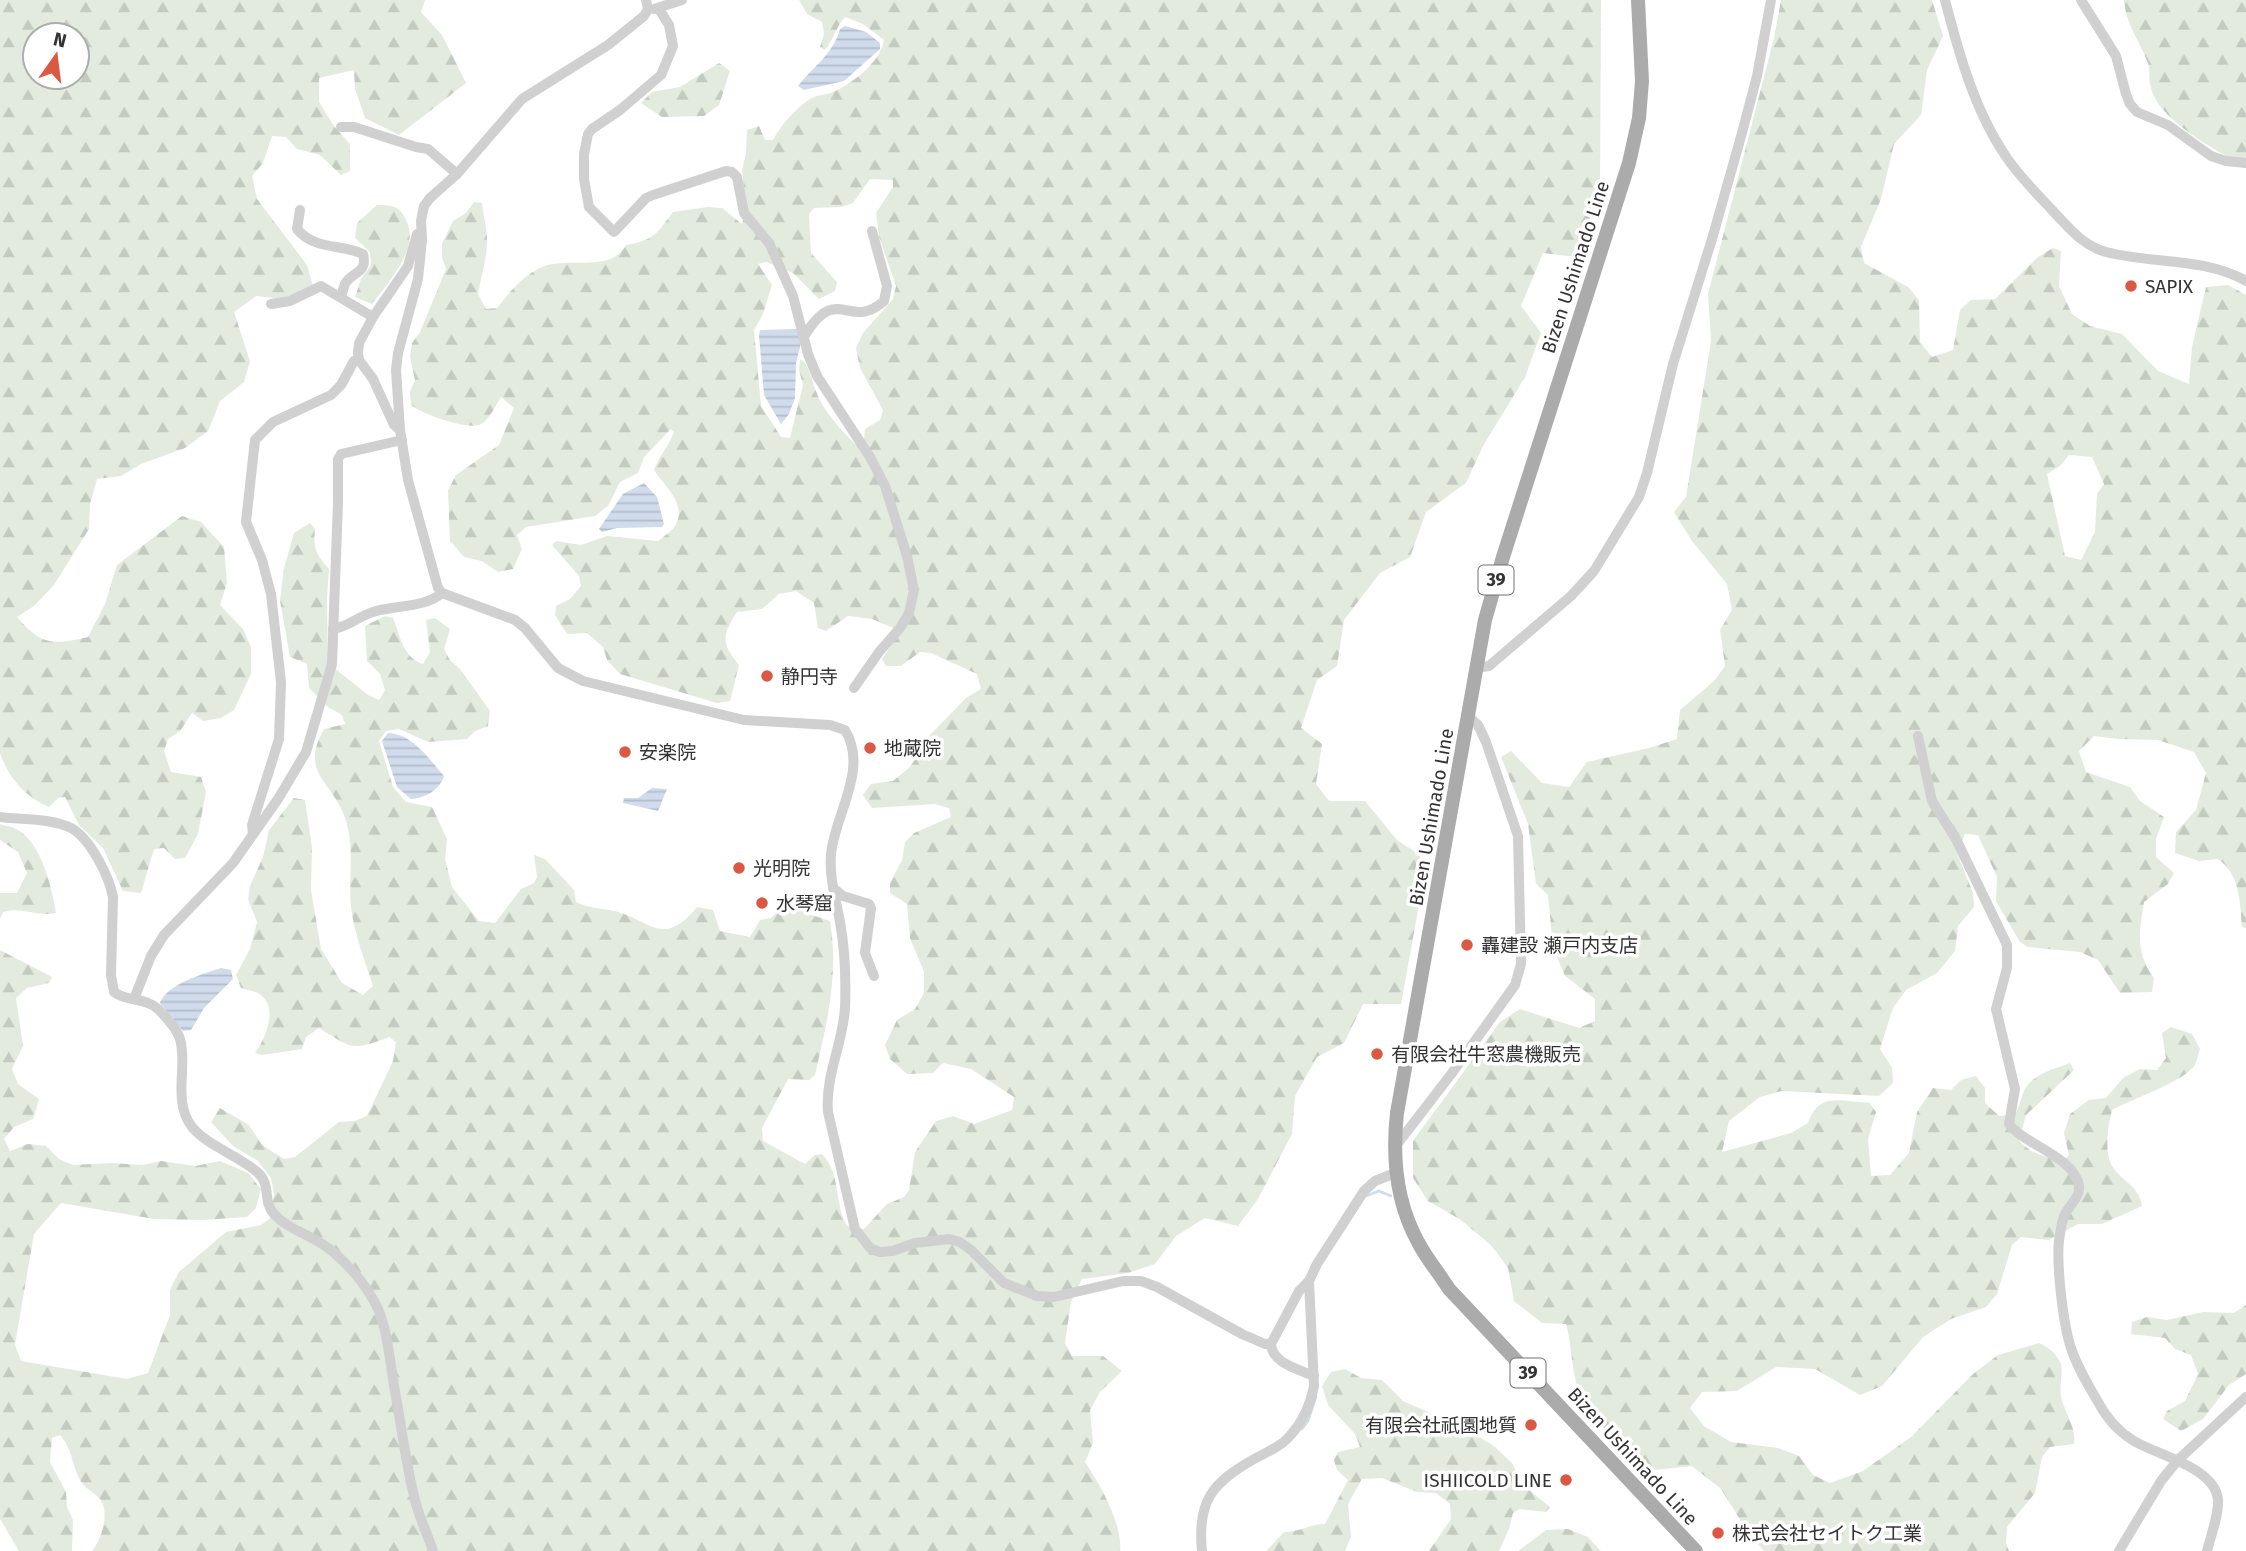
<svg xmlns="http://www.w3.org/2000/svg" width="2246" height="1551" viewBox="0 0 2246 1551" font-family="'Fira Sans','Noto Sans JP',sans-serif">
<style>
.forest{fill:url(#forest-firs);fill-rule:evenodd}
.water{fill:url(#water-rules)}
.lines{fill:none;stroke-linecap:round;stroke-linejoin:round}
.stream{stroke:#d0dbec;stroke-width:2.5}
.minor{stroke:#d0d0d0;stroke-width:10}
.major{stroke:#ababab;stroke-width:14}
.poi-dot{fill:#db5843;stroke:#fff;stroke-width:2.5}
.labels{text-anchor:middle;stroke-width:7;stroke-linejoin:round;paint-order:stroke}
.shield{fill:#fff;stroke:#707070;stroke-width:2}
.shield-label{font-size:18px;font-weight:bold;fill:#333}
.street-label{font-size:19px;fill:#333;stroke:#fff}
.poi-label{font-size:19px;fill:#333;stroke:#fff;text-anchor:start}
</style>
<defs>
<pattern id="forest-firs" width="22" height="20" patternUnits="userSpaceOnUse" patternTransform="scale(1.75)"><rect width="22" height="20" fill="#e3ebdf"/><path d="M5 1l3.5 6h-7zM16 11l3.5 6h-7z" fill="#c3cac0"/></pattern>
<pattern id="water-rules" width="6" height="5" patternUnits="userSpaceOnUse" patternTransform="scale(1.75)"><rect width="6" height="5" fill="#d0dbec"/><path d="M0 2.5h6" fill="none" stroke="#b3bccb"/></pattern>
</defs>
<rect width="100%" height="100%" fill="#fff"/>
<!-- forest -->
<g class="forest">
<path d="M0 0H425L421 12 442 35 466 83 399 135 365 118 355 89 354 70 319 78V102L334 126 350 144V171L341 175 320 155 297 149 286 137 272 136 263 163 252 176 257 199 307 265 313 286 282 299 256 296 234 312 250 361 244 382 220 401 208 431 185 448 141 464 121 476 97 479 90 504 89 529 54 585 34 606 17 617C42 646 53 645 88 637L105 604 117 565 182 516 201 522 224 547 227 583 220 605 243 629 251 647V674L234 710 221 718 203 721 192 713 180 731 168 739 164 751 171 772 201 777 206 792 198 834 185 858 175 859 164 848 154 849 141 893 123 891 103 848 79 825 65 797 58 798 49 807C25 797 8 777 0 753ZM35 35H77V77H35Z"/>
<path d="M799 0H1601L1600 189 1577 257 1543 253 1521 306 1541 333 1525 377 1483 446 1466 483 1426 512 1410 557 1380 573 1344 620 1337 666 1317 680 1301 728 1322 744 1316 784 1329 801H1365L1397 840 1420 855 1424 877 1401 1004H1363L1344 1043 1317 1057 1295 1096 1292 1134 1258 1199 1238 1226 1205 1218 1176 1236 1155 1264 1128 1273 1082 1279 1071 1302 1065 1343 1072 1356H1103L1122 1371 1100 1392 1090 1410 1093 1443 1085 1462C1100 1484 1123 1525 1120 1551H92C102 1539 110 1512 100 1499 94 1492 84 1488 80 1480 71 1463 73 1450 60 1435L52 1438 50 1462 66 1492 67 1507 73 1520 72 1551H19L0 1519V950L52 977 49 983 27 988 16 998 23 1046 12 1069 18 1084 39 1099 33 1119 14 1127 4 1139 10 1151 28 1144 46 1146 59 1159 73 1165 111 1163 143 1165 161 1161 195 1166 220 1161 248 1173 261 1189 256 1208 247 1217 202 1220 154 1219 61 1203 34 1234 15 1345 21 1361 127 1379 148 1373 170 1315V1290L179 1272 226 1232 261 1225 270 1218 274 1194 271 1178 258 1161 233 1146 211 1122 220 1108 249 1125 262 1145 284 1159 295 1157 339 1122 355 1121 367 1116 393 1061 396 1042 389 1037C351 1052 352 1048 319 1028L306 1037 302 1049 262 1055 255 1053C265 1040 278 1009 262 996 257 991 247 990 241 988L236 975 250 949 257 922 248 899 250 886 263 857 269 830 294 798 305 800 312 847 311 890 321 949 342 983 363 995 373 986C365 961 354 933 351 907 348 878 355 850 346 821 335 782 298 775 324 729L345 724 342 715 328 707 309 688 307 664 290 657 280 601 284 568 294 533 310 523 315 529C313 548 316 555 329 569L327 598 328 663 368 695 379 700 385 690 380 674 367 661 365 626 385 616 393 618C400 635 403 658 423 664L430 652 426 620 435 618 450 629 444 649 450 660 460 669 490 711 488 726 475 731 467 739 428 742 399 729 386 731 379 741 393 787 406 802 432 807 447 839 445 859 452 887 479 921 495 923 521 889 534 883 537 877 534 855 545 859 574 890 576 902C589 908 600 908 614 911 652 920 662 949 697 907L713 910 720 931 750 937 760 920 771 918 797 892 804 899 803 912 830 921C839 974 827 1023 815 1075L809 1080 788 1079 762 1128 763 1141 805 1164 815 1155 822 1154C841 1173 834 1203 847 1226L864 1229 887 1204 904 1197 909 1190 915 1152 936 1121 953 1116 974 1124 1012 1110 1014 1097 971 1069 943 1063 933 1073 907 1074 890 1059 885 1045 897 1020 915 1009 924 993V972L910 938 907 904 890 893V883L902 860 905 842 914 833 951 817 949 808 935 804 872 808 863 795 871 784 893 781 910 767 930 735 966 698 981 689 977 674 931 653 920 652 901 666H886L882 659 897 637 893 628 872 619 848 616 826 631 818 628 814 603 796 591 779 594 762 609 737 612C722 636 721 643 739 665L730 701 717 703 620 674 607 660 603 647 587 633 567 634 555 615 556 606 570 599 581 586 579 576 552 545 556 541 581 545 607 536 658 541C663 537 672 531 675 526 688 504 664 486 654 470 659 456 669 446 674 432L671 429 644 457 638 473 620 482 608 506 595 516 526 527 517 535 522 549 513 569 498 572 482 561 464 557 450 541 448 490 456 475 499 445 514 408 501 397C496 405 489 420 481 424 469 431 422 414 411 405L410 392 415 380 410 357 412 343 420 332 446 269 442 258V244L453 221 466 213 474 202 482 203C483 215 487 227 487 237 488 256 481 276 478 294L486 309 497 308C508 294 520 279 536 270 563 253 609 276 626 245 655 240 656 234 673 212L708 207 722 208 742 224 746 211 742 170 746 153 747 130 759 126 765 140H773C781 125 795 109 810 99 816 95 824 95 831 93 852 84 880 63 884 40L863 24 845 17C836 27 834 39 825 50L820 47 824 34 822 22 807 14ZM870 179 893 180V187L876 213 879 237 896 286 893 299 863 333 856 348 860 368 883 410 880 420 865 429 864 439 855 444C839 428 823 411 815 389 811 378 810 365 800 359L799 370 803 385 790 438 781 437 761 406 754 330 763 314 772 285 758 264 766 262 793 273 819 299 835 291 837 282 811 253 809 214 814 208 842 207 853 203Z"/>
<path d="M1781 0H1932L1943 36 1927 70 1921 115 1894 144 1881 199 1861 247 1864 263 1908 287 1919 300 1920 342 1932 357 1953 350 1960 310 1971 300 1995 299 2038 257 2053 248 2061 251 2059 286 2072 314 2090 326 2122 334 2158 371 2189 384 2192 347 2206 287 2228 285 2246 295V928L2242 927C2240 902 2240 874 2218 859L2199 861 2175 853 2176 832 2196 810 2206 773 2194 752 2158 740 2118 739 2094 736 2079 751 2086 772 2130 787 2140 801 2164 817 2156 839V857L2174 873 2168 884 2144 902C2139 933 2135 952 2154 978L2152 992 2120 993 2098 960 2080 952 2028 947 2020 942 1996 901 1997 877 1978 835 1965 834 1957 853 1973 893 1974 907 1958 926 1955 951 1937 973 1906 990 1893 1008 1880 1049 1892 1068 1893 1083 1879 1096 1782 1091 1760 1097 1729 1121 1722 1152 1791 1133 1808 1123C1819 1091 1842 1102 1870 1103L1876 1112 1868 1139 1871 1176 1890 1175 1909 1153 1917 1112 1933 1088 1951 1090 1961 1080 1976 1076 1985 1088V1103L1999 1116 2015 1115C2020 1106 2021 1096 2025 1089 2034 1073 2055 1069 2070 1063L2074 1070 2026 1115 2019 1141 2031 1151 2062 1163 2069 1155 2064 1133 2070 1114 2089 1100 2106 1098 2123 1078 2140 1069 2157 1070 2166 1058 2162 1033 2171 1027 2192 1034 2200 1049C2198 1054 2197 1061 2195 1065 2185 1081 2130 1100 2112 1110 2108 1125 2104 1152 2112 1166 2122 1182 2139 1185 2142 1206L2102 1224H2078L2049 1240 2021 1237 2012 1245 1997 1294 1986 1307 1951 1319 1923 1337 1882 1386 1860 1395 1815 1369 1776 1367 1737 1391 1702 1392 1690 1408 1704 1426 1731 1442 1778 1448 1799 1456 1813 1475 1830 1483 1863 1471 1911 1437 1973 1374 1998 1355 2039 1343C2049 1348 2055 1352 2060 1362 2064 1372 2059 1385 2061 1396 2064 1412 2077 1428 2074 1444L2050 1447 2042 1457 2035 1493 2007 1527 2006 1543 2009 1551H1764L1749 1534 1721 1489 1692 1466 1655 1470C1623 1446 1584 1419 1575 1378 1571 1359 1571 1342 1566 1324L1542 1323 1514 1301 1508 1268 1492 1246 1461 1220 1428 1201 1413 1178V1141L1500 1022 1520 1009 1579 1028 1595 1021V999L1565 976 1553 948 1548 895 1536 884 1528 824 1501 757 1511 751 1542 783 1569 787 1587 762 1649 748 1677 739 1680 710 1714 681 1725 666 1720 630 1732 610 1727 584 1692 541 1674 512 1686 497 1711 341 1708 294 1774 38ZM2069 455 2092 457 2104 484 2097 494 2095 532 2081 560 2065 556 2047 474 2060 466Z"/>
<path d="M2124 0H2246V167C2218 151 2159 121 2151 88 2148 79 2151 69 2147 61 2139 40 2126 24 2124 0Z"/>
<path d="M719 63 730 71 719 105 704 116 662 117 641 103 652 92 680 87Z"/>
<path d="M377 205C394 205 400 206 407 222 419 251 388 282 372 304L355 297 361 279 371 265 370 252 355 238 357 223Z"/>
<path d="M0 824C5 826 12 826 16 829 41 841 52 888 56 913 37 917 20 906 3 912L0 919V893H17L27 873 18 852 0 840Z"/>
<path d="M2246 1305V1374L2229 1385 2203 1419 2181 1431 2163 1419 2167 1411 2185 1401 2198 1374 2191 1355 2175 1349 2165 1338 2131 1334 2132 1322 2147 1317 2167 1320 2203 1312 2234 1313Z"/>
<path d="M1345 1369 1361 1378 1382 1380 1403 1401 1467 1429 1495 1447 1512 1463 1522 1484 1550 1507 1546 1512 1520 1509 1513 1513 1509 1529 1499 1551H1429L1451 1519 1450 1504 1436 1493 1417 1492 1382 1478 1362 1479 1348 1504 1351 1537 1345 1551H1266L1284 1532C1300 1532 1310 1524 1325 1524L1348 1480 1337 1470 1334 1460 1338 1452 1360 1447 1355 1434 1328 1405 1322 1386 1331 1372Z"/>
<path d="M1568 1529 1588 1537 1601 1551H1518L1546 1530Z"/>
</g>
<!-- water -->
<g class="water">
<path d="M845 26 866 32 880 43V49L844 81 804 90 798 86C813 67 834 53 840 29Z"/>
<path d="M798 329 802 339 796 363 795 398 789 414 781 424 764 395 759 335 760 330Z"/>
<path d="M644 483 657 497 664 524 662 527 617 528 602 532 599 529 623 494Z"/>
<path d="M388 733C413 734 429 759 444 776 439 791 425 798 411 799L397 787 382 741Z"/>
<path d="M652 788 667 789 658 811 623 803 624 798H638Z"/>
<path d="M221 968 231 970 233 979 204 1008 191 1030 183 1031 160 1003C167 984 203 974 221 968Z"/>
</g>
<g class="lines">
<!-- stream -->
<g class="stream">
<path d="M1366 1196 1379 1191 1391 1196"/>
<path d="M1302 1429 1308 1421 1316 1397"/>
</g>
<!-- minor -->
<g class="minor">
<path d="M646 0 648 9 644 16 608 45 522 99 457 174 430 198 424 206 421 221 422 240 418 279 398 353 396 370 400 430 408 480 438 588 442 593 515 620 525 628 558 668 583 681 744 720 830 725 845 730C869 769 835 814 831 854 829 877 836 900 840 922 845 949 846 980 845 1008 843 1043 825 1076 828 1112L855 1229 871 1249 880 1252 893 1251 915 1243 949 1239 960 1242 971 1250 1004 1283 1037 1296 1054 1297 1123 1281H1141L1157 1287 1242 1334 1265 1344H1271L1299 1291 1309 1281"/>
<path d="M1945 0C1959 54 1975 112 2007 158 2020 177 2036 193 2052 210 2068 227 2083 246 2106 252 2152 264 2204 257 2246 281"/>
<path d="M2081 0 2116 56 2126 94 2130 104 2137 112 2168 125 2211 156 2226 161 2246 163"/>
<path d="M654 9 682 0"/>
<path d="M659 9 669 25 673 46 661 75 620 110 592 129 588 134 584 154V179L589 207 614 232 646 198 653 195 726 171 732 172 737 177 744 213 769 243 793 296 808 354 817 376 870 457 885 486 907 556 914 590 909 613 900 628 879 652 854 688"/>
<path d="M341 127H354L416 147 428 149 457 174"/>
<path d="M300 210 297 229C314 250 341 244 363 254 368 274 352 271 345 284 344 286 342 294 341 296"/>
<path d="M271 304 290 301 321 286 373 317"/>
<path d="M805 335C838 282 849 332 884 301L887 286 872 231"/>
<path d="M400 430 394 425 373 379 359 360 358 353 359 343 373 317 408 266 417 234"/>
<path d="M333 629C348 627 359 616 373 612 395 605 425 608 442 593"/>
<path d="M1476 668 1489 666 1571 596 1594 571 1639 497 1647 473 1673 364 1712 239 1742 133 1757 76 1771 0"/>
<path d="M1918 736 1932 801 1956 839 2007 945V968L1996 1009 2015 1089 2009 1124C2023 1144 2075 1157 2079 1186 2080 1197 2070 1205 2065 1214 2062 1220 2061 1227 2060 1234 2055 1258 2063 1321 2070 1345 2076 1365 2088 1385 2098 1402 2106 1417 2119 1432 2134 1441 2157 1455 2214 1467 2218 1499 2219 1515 2211 1535 2207 1551"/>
<path d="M0 817C22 820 51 818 71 828 90 838 109 876 113 897L111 975 114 992C127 1002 145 997 158 1009 165 1016 177 1029 180 1039 188 1066 172 1101 192 1127 209 1147 238 1155 257 1172 272 1184 262 1201 274 1214 287 1228 303 1232 319 1242 342 1256 366 1283 378 1309 388 1330 391 1372 396 1397 402 1430 406 1464 414 1496 418 1515 427 1533 433 1551"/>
<path d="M253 834 252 825 279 739 281 682 271 594 262 560 246 522 255 440 273 422 331 395 341 385 354 361 359 360"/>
<path d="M833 888 843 896 869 904 871 908 865 953 874 976"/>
<path d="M134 999 151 956 164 935 233 863 278 799 306 752 332 664 338 502V459L341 454 402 440"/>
<path d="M1395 1147 1452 1073 1515 985 1521 964 1518 836 1486 742 1478 725 1468 716"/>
<path d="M1271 1344C1272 1363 1298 1369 1314 1376"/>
<path d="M1202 1551C1197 1501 1212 1483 1254 1459 1265 1453 1278 1448 1287 1439 1302 1424 1310 1406 1314 1386L1309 1281 1317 1264 1364 1191 1375 1181 1395 1173"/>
<path d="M2119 1551 2161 1481 2178 1460 2246 1397"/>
</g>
<!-- major -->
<path class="major" d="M1638 0 1642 81 1639 118 1629 163 1503 557 1485 620 1397 1113C1392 1158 1396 1202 1418 1242 1426 1258 1439 1273 1449 1289L1696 1551"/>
</g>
<!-- markers -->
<g class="poi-dot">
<circle cx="2131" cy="286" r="7"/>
<circle cx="767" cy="676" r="7"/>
<circle cx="870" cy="748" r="7"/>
<circle cx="625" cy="752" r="7"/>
<circle cx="739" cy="868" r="7"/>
<circle cx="762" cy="903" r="7"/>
<circle cx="1467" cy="945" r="7"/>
<circle cx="1377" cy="1054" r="7"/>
<circle cx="1531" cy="1425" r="7"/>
<circle cx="1566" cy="1480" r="7"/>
<circle cx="1718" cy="1533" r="7"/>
</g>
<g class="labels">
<!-- shield labels -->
<g class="shield">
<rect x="1478.5" y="565.5" width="35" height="29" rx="5"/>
<rect x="1510.5" y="1358.5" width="35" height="29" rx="5"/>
</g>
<g class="shield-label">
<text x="1496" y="586">39</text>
<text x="1528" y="1379">39</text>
</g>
<!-- street labels -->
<g class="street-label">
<text transform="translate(1575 267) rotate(-72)" y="7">Bizen Ushimado Line</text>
<text transform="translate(1431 817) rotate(-80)" y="7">Bizen Ushimado Line</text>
<text transform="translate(1633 1456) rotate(47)" y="7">Bizen Ushimado Line</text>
</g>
<!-- poi labels -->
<g class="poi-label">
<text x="2145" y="293">SAPIX</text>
<text x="781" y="683">静円寺</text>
<text x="884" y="755">地蔵院</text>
<text x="639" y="759">安楽院</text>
<text x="753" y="875">光明院</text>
<text x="776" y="910">水琴窟</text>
<text x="1481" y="952">轟建設 瀬戸内支店</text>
<text x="1391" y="1061">有限会社牛窓農機販売</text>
<text x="1517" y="1432" text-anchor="end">有限会社祇園地質</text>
<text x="1552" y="1487" text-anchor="end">ISHIICOLD LINE</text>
<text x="1732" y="1540">株式会社セイトク工業</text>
</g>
</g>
<!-- north arrow -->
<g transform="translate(56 56) rotate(14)"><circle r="33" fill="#ffffff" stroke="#adadad" stroke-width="2"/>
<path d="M0-5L12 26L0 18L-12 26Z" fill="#db5843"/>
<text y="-10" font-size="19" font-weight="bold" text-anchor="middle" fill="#333333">N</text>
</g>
</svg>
